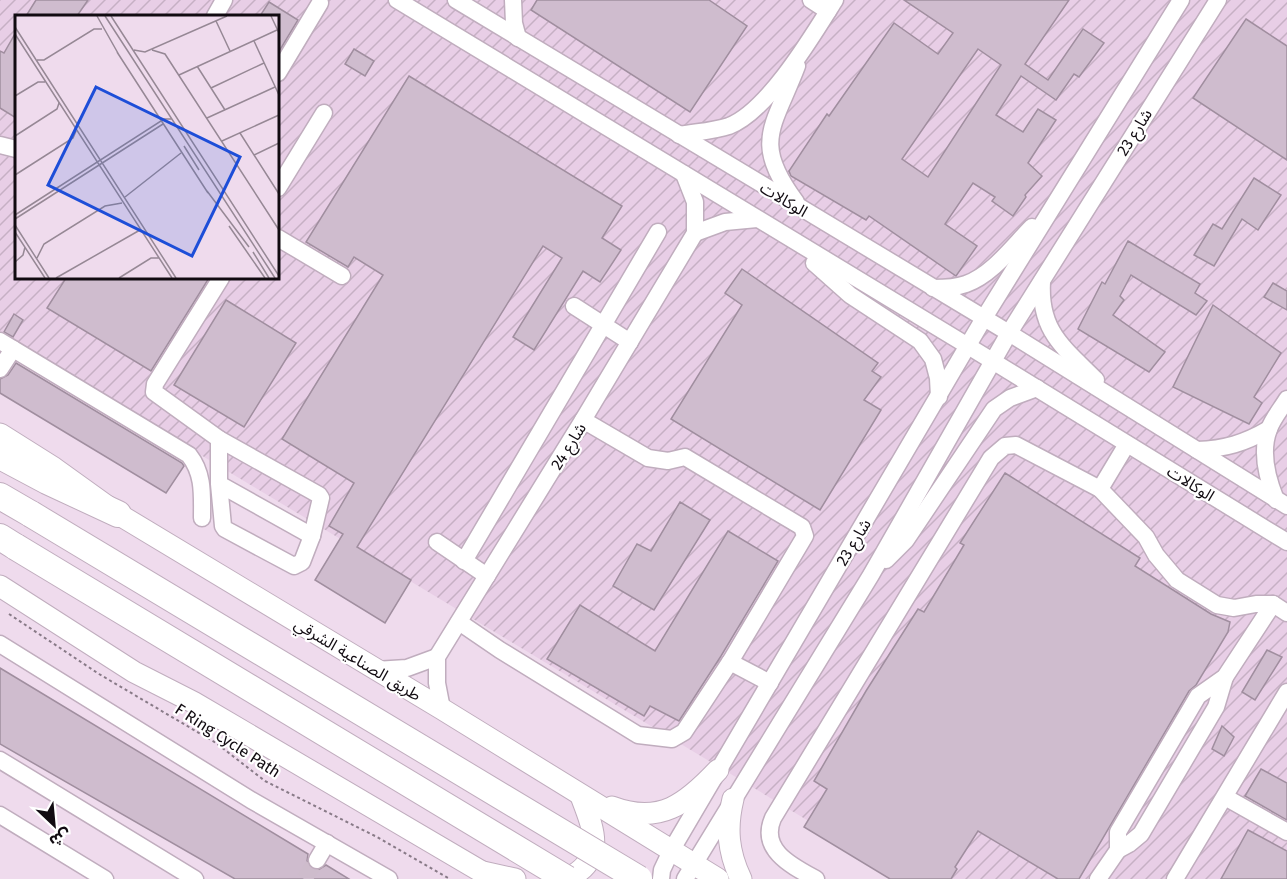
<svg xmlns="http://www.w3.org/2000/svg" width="1287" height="879" viewBox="0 0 1287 879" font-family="'Fira Sans','Noto Sans Arabic',sans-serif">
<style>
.industrial{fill:url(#industrial-furrows);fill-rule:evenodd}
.building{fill:#cfbcce;stroke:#a08e9f;stroke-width:1.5;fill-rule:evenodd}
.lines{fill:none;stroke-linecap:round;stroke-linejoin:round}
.minor-tunnel{stroke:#cebccc;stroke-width:16;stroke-dasharray:16 8;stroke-linecap:butt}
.minor-casing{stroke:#c0adbe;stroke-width:19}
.major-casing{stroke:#c0adbe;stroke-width:23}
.highway-casing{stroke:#c0adbe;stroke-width:28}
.path{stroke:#887a87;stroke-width:2;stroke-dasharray:3 3;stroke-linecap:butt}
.minor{stroke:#fff;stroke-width:16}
.major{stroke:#fff;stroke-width:21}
.highway{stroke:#fff;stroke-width:26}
.highway-bridge-casing{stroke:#c0adbe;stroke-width:28;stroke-linecap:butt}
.highway-bridge{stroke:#fff;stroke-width:26}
.labels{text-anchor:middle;stroke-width:4.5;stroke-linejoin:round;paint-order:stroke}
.street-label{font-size:16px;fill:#110b11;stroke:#fff}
.inset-road{fill:none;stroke:#968895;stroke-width:1.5}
.view{fill:#1d4ed8;fill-opacity:0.15;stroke:#1d4ed8;stroke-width:3}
.inset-edge{fill:none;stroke:#110b11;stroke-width:3}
</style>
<defs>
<pattern id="industrial-furrows" width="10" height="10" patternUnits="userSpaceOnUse" patternTransform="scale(1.5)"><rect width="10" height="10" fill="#e8cee6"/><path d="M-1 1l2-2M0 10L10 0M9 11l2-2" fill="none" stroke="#c6b0c4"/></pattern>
</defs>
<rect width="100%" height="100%" fill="#efdbed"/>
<!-- industrial -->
<path class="industrial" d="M0 0H1287V879H905L0 334ZM16 16H278V278H16Z"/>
<!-- building -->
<g class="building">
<path d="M36 0H88L77 16H26Z"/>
<path d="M537 0H709L747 26 690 112 531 10Z"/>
<path d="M904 0H1069L1025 64 1048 80 1083 29 1104 43 1079 77 1074 74 1056 100 1021 76 996 115 1023 132 1038 109 1056 120 1028 163 1042 176 1025 195 1026 197 1013 216 992 201 995 197 973 183 945 224 977 246 956 276 869 216 866 220 791 176 789 171 827 114 829 116 894 23 938 54 953 33ZM978 49 1001 65 928 177 902 159Z"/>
<path d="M269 2 298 20 278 53V16H260Z"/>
<path d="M1246 19 1287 46V160L1193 98Z"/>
<path d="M16 32V118L0 108V51L4 53Z"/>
<path d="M354 49 374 61 365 76 345 64Z"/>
<path d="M409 76 622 206 602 238 621 250 600 282 583 271 534 350 513 337 562 258 543 246 357 547 411 580 385 623 315 580 343 534 329 526 354 483 282 439 383 275 354 257 348 267 306 242Z"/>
<path d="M1254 178 1281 195 1258 230 1242 219 1214 266 1194 255 1213 224 1222 229Z"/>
<path d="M1128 241 1200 284 1195 293 1207 301 1196 315 1131 275 1120 296 1124 300 1113 315 1165 352 1149 372 1078 329 1102 282 1105 284Z"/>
<path d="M742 269 878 363 872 371 881 377 864 400 881 410 820 510 671 419 742 305 725 293Z"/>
<path d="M66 278H209L151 371 47 308Z"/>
<path d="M1273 283 1287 291V310L1264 297Z"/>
<path d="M226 300 296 343 244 427 174 385Z"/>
<path d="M1213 305 1281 353 1254 397 1262 403 1249 424 1173 387Z"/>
<path d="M14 314 23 320 13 337 4 332Z"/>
<path d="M16 363 182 463 184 466 166 493 0 393V379L8 375Z"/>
<path d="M1005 473 1140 558 1135 566 1211 614 1230 622 1228 632 1196 685 1189 691 1079 879H1058L978 831 955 867 957 869 951 879H890L804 827 827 789 814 781 866 691 918 609 924 612 964 545 960 543Z"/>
<path d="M680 502 710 520 654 610 613 586 637 544 651 551Z"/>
<path d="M728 531 778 561 721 656 679 721 650 706 644 716 547 659 580 605 655 651Z"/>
<path d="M1267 650 1282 657 1255 700 1242 692Z"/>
<path d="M0 668 308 854 307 861 311 869 318 870 326 865 349 879H235L0 744Z"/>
<path d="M1222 726 1234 737 1224 756 1212 749Z"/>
<path d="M1261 769 1287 783V820L1245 796Z"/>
<path d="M1248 830 1287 851V879H1221Z"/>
</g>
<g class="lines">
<!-- minor-tunnel -->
<path class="minor-tunnel" d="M304 879 317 860"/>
<defs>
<g id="minor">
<path d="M397 0 968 346 1287 542"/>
<path d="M456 0 1009 333 1287 506"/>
<path d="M513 0 514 23 518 38"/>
<path d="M811 0 828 11"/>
<path d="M215 16 224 0"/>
<path d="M278 73 320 3"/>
<path d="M679 135C696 132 714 131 729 126 768 111 813 35 835 0"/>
<path d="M0 145 16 149"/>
<path d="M278 188 324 113"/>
<path d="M796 202C751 142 774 127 797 66"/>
<path d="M695 233 725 222 757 219"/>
<path d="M278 238 342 276"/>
<path d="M814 263 850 295 920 341 933 359 938 378 939 397"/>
<path d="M1042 281C1039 331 1063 347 1096 380"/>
<path d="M933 288C944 288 955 288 966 284 992 275 1013 246 1032 227"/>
<path d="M574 306 630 342"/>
<path d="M0 341 189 455C204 474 202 495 202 518"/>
<path d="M0 369 13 349"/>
<path d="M219 439 319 495 321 498 312 536"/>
<path d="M1197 450C1225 449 1245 443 1269 429"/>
<path d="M219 484 312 536 302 562 294 566 225 529 223 526 219 484V439L154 392 155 384 221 278"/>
<path d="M1100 489 1127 444"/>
<path d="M1276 500C1267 478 1260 452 1269 429 1273 418 1281 409 1287 399"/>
<path d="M437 542 487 576"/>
<path d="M886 560 906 540 994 409 1010 398 1037 388"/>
<path d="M464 561 658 232"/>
<path d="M459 622 500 650 638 735 672 739 684 732 730 662 805 536 802 527 685 457 668 461 648 458 583 420"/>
<path d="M0 644 251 800 389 879"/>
<path d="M730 662 770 683"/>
<path d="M375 670 407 668 437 657"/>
<path d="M442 709 437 683V657L583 420 695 233V202L684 174"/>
<path d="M0 760 195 879"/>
<path d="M1225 797 1287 832"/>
<path d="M0 815 105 879"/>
<path d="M1118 850 1129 844 1141 834 1216 707 1225 677"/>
<path d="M317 860 327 843"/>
<path d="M661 879 662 870 671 851 984 318 1181 0"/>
<path d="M685 879 871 575 1009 333 1218 0"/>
<path d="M816 879C792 866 759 850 773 818L991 458 1005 446 1016 445 1100 489 1146 537 1156 555 1177 580 1217 605 1234 608 1256 604H1273L1287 613"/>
<path d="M1098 879 1118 850V832L1198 696 1225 677 1273 604"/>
<path d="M1175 879 1287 692"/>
</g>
<g id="major">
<path d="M0 434 54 468 118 514 442 709 718 879"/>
<path d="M0 586 134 672 193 702 494 879"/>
<path d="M733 799C726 828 728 852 741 879"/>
<path d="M612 807C660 825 686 804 718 770"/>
<path d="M483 872 515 879"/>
<path d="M566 879C607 860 594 830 581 796"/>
</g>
<g id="highway">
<path d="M0 456 47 481 118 514"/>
<path d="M0 496 31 514"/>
<path d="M0 537 16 547"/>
</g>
</defs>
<!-- minor casing -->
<use href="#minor" class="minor-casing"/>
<!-- major casing -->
<use href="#major" class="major-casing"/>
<!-- highway casing -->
<use href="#highway" class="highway-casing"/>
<!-- path -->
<path class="path" d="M9 614 99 674 216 743 265 781 377 837 450 879"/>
<!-- minor -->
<use href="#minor" class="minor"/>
<!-- major -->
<use href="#major" class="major"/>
<!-- highway -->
<use href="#highway" class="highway"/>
<defs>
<g id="highway-bridge">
<path d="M31 514 639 879"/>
<path d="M16 547 567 879"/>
</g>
</defs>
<!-- highway-bridge casing -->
<use href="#highway-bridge" class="highway-bridge-casing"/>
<!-- highway-bridge -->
<use href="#highway-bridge" class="highway-bridge"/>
</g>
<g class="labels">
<!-- street labels -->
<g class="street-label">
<text transform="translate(1134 132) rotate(-58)" y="6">شارع 23</text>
<text transform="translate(784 199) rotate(31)" y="6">الوكالات</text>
<text transform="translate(568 446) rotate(-58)" y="6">شارع 24</text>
<text transform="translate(1191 483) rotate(32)" y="6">الوكالات</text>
<text transform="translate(853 542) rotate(-59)" y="6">شارع 23</text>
<text transform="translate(358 659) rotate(31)" y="6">طريق الصناعية الشرقي</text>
<text transform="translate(228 740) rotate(33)" y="6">F Ring Cycle Path</text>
</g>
</g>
<!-- overview -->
<g transform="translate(15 15)">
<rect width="264" height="264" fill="#efdbed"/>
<path class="inset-road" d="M82 1 104 40M90 1 260 263M96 1 264 261M256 1 264 18M201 6 215 36M0 12 161 263M0 19 157 263M239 26 264 80M119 35 130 37 212 1M137 35 150 39 264 215M102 37 193 178M22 45H29L79 14H87M182 51 210 95M164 60 262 15M196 73 249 48M0 81 23 67H30M192 103 260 72M225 118 264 179M0 121 42 94 44 88M207 126 264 100M169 131 184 155M239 140 264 128M0 160 58 123 61 116M192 176 234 232M110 182 166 138M0 200 149 104H157M0 204 148 109M0 210 34 263M214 211 250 263M0 217 30 263M238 237 254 263M22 243 29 229 90 191 107 188M0 247 8 240 10 232M41 263 125 215M104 263 136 243H144"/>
<path class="view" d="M81 72 225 142 177 241 33 170Z"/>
<rect width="264" height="264" class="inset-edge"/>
</g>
<!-- north arrow -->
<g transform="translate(54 825) rotate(154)" stroke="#ffffff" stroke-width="4.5" paint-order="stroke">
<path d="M0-4.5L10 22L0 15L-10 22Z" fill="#110b11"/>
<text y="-9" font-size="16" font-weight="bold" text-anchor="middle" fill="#110b11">ش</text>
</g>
</svg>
